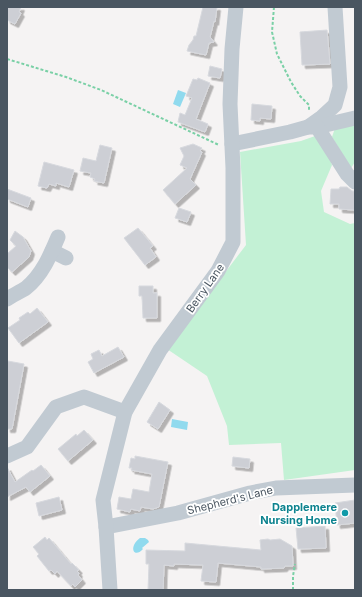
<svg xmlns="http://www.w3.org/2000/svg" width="362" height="597" viewBox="0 0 362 597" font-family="Inter,sans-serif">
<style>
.green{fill:#c3f1d5}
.water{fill:#90daee}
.building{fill:#cdcfd5;stroke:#d7d9de;filter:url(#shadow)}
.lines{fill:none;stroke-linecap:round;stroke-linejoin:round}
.path{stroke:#7ad0a6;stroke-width:2;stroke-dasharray:3 2;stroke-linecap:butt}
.minor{stroke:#c1cad2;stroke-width:15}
.culture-dot{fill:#0f9aa8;stroke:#fff;stroke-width:1.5}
.labels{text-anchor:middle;stroke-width:3.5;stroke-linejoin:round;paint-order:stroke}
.street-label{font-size:11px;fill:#4a5661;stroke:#fff}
.culture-label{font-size:11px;font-weight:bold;fill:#0d838f;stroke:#fff;text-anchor:end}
</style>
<defs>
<filter id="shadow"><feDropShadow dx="3.5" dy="3.5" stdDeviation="0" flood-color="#0004"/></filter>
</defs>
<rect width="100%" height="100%" fill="#f5f3f3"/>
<!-- green -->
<g class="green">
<path d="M355 122V162L351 168 332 137 335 128Z"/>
<path d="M315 136 325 145 332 165 321 191 324 212 350 224 355 223V470L284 480 281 443 229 445 227 426 207 376 167 349 246 245 240 152 301 141Z"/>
</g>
<!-- water -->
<g class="water">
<path d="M178 90 186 93 180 107 173 104Z"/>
<path d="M172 419 188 422 187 430 171 427Z"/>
<path d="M140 538H145L148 540 149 542 142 548 143 549C134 559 128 547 140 538Z"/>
</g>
<!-- building -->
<g class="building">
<path d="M7 7H21L19 12 21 13 15 24 7 20Z"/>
<path d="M203 7H217L215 22 214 21 210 37 214 42 209 43 206 55 187 51 189 45 193 40 194 36H196Z"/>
<path d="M327 30 330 64 302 65 300 32Z"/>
<path d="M210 66 222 69 220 78 208 76Z"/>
<path d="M198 78 210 83 196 119 208 124 205 132 178 122 180 113 185 115 192 98 186 96 193 79 197 80Z"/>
<path d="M252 104 272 106 271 119 260 118V121L251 120Z"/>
<path d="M193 144 202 148 200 151 202 152 190 179 196 185 175 204 163 190 187 168 180 165 184 156 180 148Z"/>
<path d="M100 145 112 148 104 183 94 181 95 179 90 177 91 173 80 171 83 158 96 161Z"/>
<path d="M44 162 74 170 69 187 56 183V186L49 184 47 188 38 186Z"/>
<path d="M340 187H347L352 191H355V210L339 209V204H330L331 189H339Z"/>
<path d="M7 189 31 198 28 207 7 199Z"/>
<path d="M179 208 191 212 187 222 175 218Z"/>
<path d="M138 228 153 246 150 248 156 257 145 265 124 238Z"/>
<path d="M15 231 23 237 31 251 29 257 12 272 7 267V254L16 246 10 240Z"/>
<path d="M139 286H153V293H157V318H143L142 296H139Z"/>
<path d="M37 308 48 322 19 343 8 328 20 320 19 318 28 312 30 314Z"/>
<path d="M118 347 124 357 94 373 88 362 93 359 91 354 99 350 102 356Z"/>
<path d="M8 361 24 364 12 429H7V366Z"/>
<path d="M159 402 170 410 158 429 147 422Z"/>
<path d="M84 430 93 440 68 461 58 449 76 434 77 436Z"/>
<path d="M135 456 168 462 159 507 153 509 141 507 140 511 131 509 130 512 117 509 119 497 131 499 133 489 149 492 152 474 131 470 132 468H129L131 458 135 459Z"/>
<path d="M233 457 250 459 249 468 232 466Z"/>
<path d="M41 465 50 476 30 492 26 487 7 497V467L15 482 32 470 33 471Z"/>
<path d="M59 497 62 510 39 516 36 503Z"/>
<path d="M355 500V523L337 525 335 503Z"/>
<path d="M325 526 326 548 298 549 296 528Z"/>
<path d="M45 537 47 540 49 538 71 564 72 563 79 570 77 571 79 573 78 575 82 580 75 587 73 584 71 586 57 571 55 574 51 570 49 571 37 556 39 554 33 547Z"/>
<path d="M268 539 270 540 280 539 292 546 293 566H285L284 568 261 569V567L218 563 216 582 201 581 203 565 174 564V566L164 565 163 590H148L149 564H146V550L185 551V543L261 550 260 540Z"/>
</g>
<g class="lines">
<!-- path -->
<g class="path">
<path d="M274 7 272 32 277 54 291 82 300 96 309 105V111"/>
<path d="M7 59 66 77 101 90 219 145"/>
<path d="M293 590V576L295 564"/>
</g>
<!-- minor -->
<g class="minor">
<path d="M308 127 322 117 335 105 340 87 335 7"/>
<path d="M317 127 355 118"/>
<path d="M232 144 290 132 308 127H317L347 174 355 182"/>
<path d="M52 251 66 258"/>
<path d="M7 299C13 295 20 292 26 288 42 275 50 256 58 237"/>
<path d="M7 456 27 447 56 407 84 397 125 412"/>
<path d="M106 527 178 513 250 493 276 488 355 485"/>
<path d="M110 590 106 527 103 500 125 412 160 350 218 271 233 242V168L230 104 232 49 236 7"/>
</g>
</g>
<!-- markers -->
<circle class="culture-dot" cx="345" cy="513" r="4"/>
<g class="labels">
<!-- street labels -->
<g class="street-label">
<text transform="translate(205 288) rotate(-55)" y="4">Berry Lane</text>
<text transform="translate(230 500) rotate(-14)" y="4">Shepherd's Lane</text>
</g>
<!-- culture labels -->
<g class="culture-label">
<text x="337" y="511">Dapplemere<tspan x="337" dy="13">Nursing Home</tspan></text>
</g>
</g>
<!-- border -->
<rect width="362" height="597" fill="none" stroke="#4a5661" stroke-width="16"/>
</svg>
